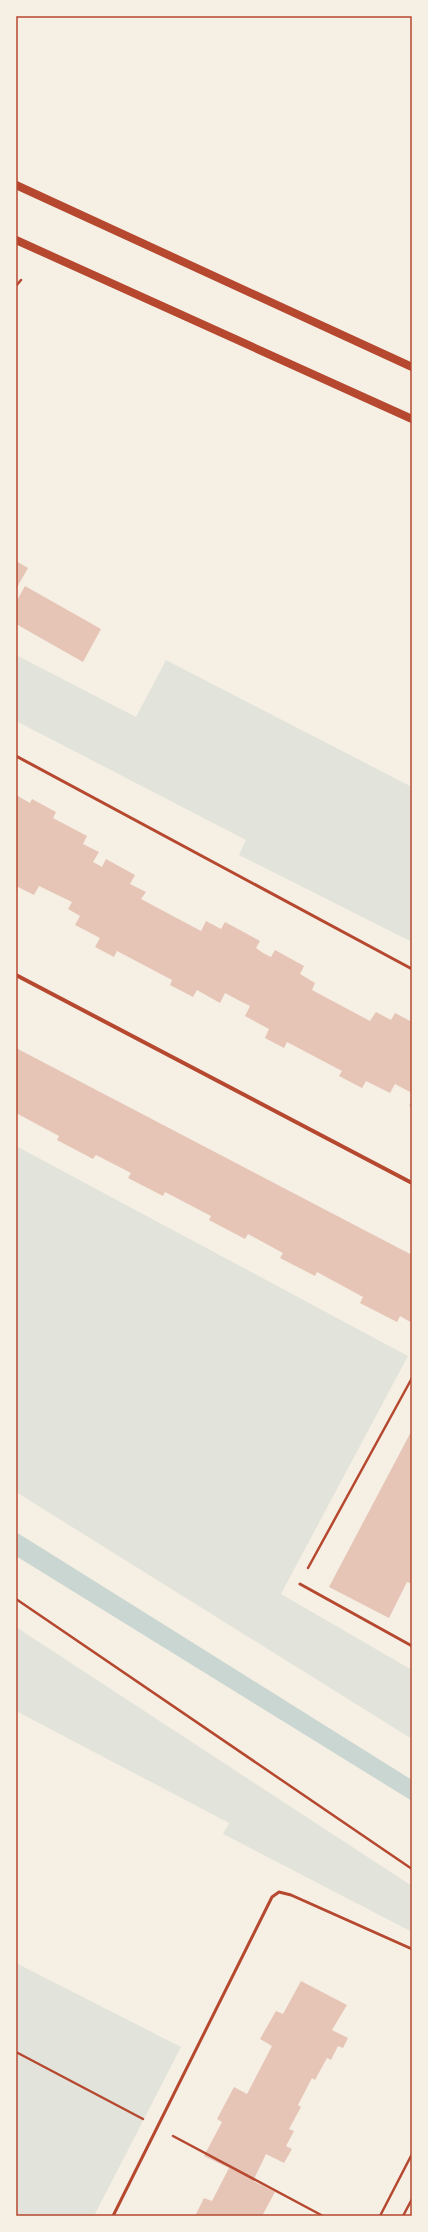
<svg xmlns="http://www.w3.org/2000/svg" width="428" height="2232" font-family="'PT Sans',sans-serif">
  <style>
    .green { fill: #e2e4dc }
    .water { fill: #c9d6d2 }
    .building { fill: #e6c5b7 }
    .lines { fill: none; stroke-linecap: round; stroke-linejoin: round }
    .path { stroke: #b5482f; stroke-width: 2.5 }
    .service { stroke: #b5482f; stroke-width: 3 }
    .minor { stroke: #b5482f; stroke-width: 4 }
    .secondary { stroke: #b5482f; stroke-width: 8 }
    .neatline { fill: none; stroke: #b5482f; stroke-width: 1.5 }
  </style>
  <rect width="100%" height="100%" fill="#f6efe4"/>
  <!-- green -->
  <path class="green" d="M16,655L136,717L166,660L412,787V942L239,855L246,840L16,721Z
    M16,1146L408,1356L281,1594L412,1670V1739L16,1492Z
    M16,1627L412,1886V1932L223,1834L229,1823L16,1711Z
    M16,1963L181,2047L94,2216H16Z"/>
  <!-- water -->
  <path class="water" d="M16,1532L412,1780V1801L16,1556Z"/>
  <!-- building -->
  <path class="building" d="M16,561L28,568L16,589Z
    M25,586L101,629L83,662L16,624V602Z
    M16,795L30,803L32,799L56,812L53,818L87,836L83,844L99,852L93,862L102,867L106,859L135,875L130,884L146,892L141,899L201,931L206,921L221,929L225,922L260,941L256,948L263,953L271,957L275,950L304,966L300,974L315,983L312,990L370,1021L376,1012L391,1020L395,1013L412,1022V1093L395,1084L390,1093L366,1081L362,1088L339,1076L342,1071L287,1042L284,1048L265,1038L269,1029L245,1016L250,1006L238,1000L225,993L220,1003L197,990L193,997L170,985L172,980L117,951L114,957L95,947L100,938L75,925L80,916L68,909L72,902L39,886L34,895L16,886Z
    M16,1048L412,1255V1323L400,1316L397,1322L360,1303L363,1297L317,1272L315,1276L280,1258L283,1253L248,1234L245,1239L209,1220L211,1216L165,1192L163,1196L128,1178L131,1173L96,1155L93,1159L57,1140L59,1136L16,1113Z
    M412,1099V1107L409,1106Z
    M412,1430V1584L407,1582L389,1618L329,1587Z
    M301,1981L347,2005L332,2030L348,2038L343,2048L338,2046L331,2060L327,2058L315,2080L312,2078L298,2105L301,2107L289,2129L294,2131L286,2146L292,2149L284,2163L266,2154L253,2181L275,2192L262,2216H195L204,2198L212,2201L229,2168L204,2156L222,2122L217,2119L234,2087L247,2094L272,2046L260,2039L276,2011L283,2014Z"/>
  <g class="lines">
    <!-- path -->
    <path class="path" d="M16,286L21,280
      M308,1568L412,1378
      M16,1599L412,1869
      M16,2052L143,2119
      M173,2136L323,2216
      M380,2216L412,2154
      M403,2216L412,2199"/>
    <!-- service -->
    <path class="service" d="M16,756L412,969
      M300,1584L412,1646
      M113,2216L272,1897L279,1892L291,1895L412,1949"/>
    <!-- minor -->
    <path class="minor" d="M16,975L412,1183"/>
    <!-- secondary -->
    <path class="secondary" d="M16,185L412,367
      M16,240L412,419"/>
  </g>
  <!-- border -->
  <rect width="428" height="2232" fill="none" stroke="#f6efe4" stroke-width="34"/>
  <rect x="17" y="17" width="394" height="2198" class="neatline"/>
</svg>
